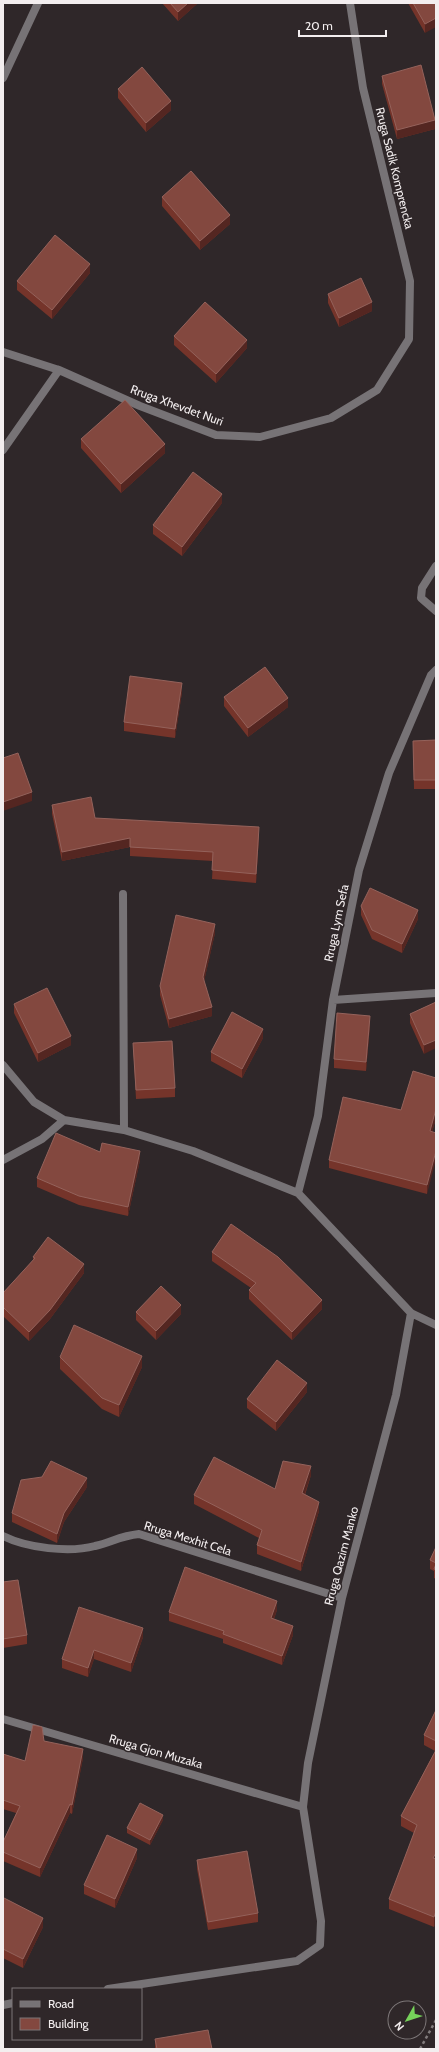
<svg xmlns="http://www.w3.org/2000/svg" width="439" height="2052" font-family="Cabin,sans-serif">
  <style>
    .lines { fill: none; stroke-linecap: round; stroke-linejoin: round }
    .path { stroke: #827c7d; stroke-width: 2.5; stroke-dasharray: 3 3; stroke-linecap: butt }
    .minor { stroke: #777376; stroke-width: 8 }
    .wall { fill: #75342a }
    .shaded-wall { fill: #542621 }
    .building { fill: #83483f; stroke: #94625b }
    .labels { text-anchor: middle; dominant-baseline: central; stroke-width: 3; stroke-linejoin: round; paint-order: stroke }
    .street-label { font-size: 12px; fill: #f3eeef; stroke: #2f2729 }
  </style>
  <rect width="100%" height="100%" fill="#2f2729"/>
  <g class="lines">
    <!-- path -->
    <path class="path" d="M420,2049L436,2020"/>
    <!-- minor -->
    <path class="minor" d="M3,78L38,3
      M3,352L59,370L140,406L216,435L260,437L331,418L377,390L409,339L410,281L363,88L350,3
      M3,450L59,370
      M436,566L422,588L421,598L436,611
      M123,894L124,1130
      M333,1000L436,993
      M3,1065L34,1102L64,1120L124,1130L193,1151L298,1193L411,1313L436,1325
      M3,1160L42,1139L64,1120
      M298,1193L318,1116L333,1000L359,870L389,773L431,675L436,670
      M3,1536C27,1548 69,1553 95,1546C112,1542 120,1536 139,1534L342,1598
      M3,1719L303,1807
      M108,1989L297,1961L320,1945L321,1921L303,1807L308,1763L342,1598L396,1395L411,1313
      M3,2005L13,2003"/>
  </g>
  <!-- wall -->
  <path class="wall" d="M162,3H198L178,21Z
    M408,3H436L425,33Z
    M382,76L435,129L397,139L382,84Z
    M118,89L171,110L146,132L118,98Z
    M162,197L230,224L200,250L162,206Z
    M90,273L52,319L17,290V281Z
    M328,294L372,311L339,327L328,303Z
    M174,336L247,348L216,383L174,345Z
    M81,439L165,453L121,493L81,448Z
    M222,503L182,556L153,534V525Z
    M182,692L175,738L124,731V722Z
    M224,697L288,707L248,737L224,706Z
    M436,697V710H435V701Z
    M436,740V789H414L413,741Z
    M52,805L95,818L259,836L256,883L212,879L213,861L130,856V847L62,861L52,814Z
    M361,906L418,919L402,953L372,939L361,915Z
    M215,933L204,981L212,1016L169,1028L160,995V986Z
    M436,1002L424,1054L410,1023V1014Z
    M14,1004L71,1045L38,1062L14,1013Z
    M370,1025L366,1071L334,1068V1059Z
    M263,1038L242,1078L211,1061V1052Z
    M133,1043L175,1088V1097L136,1099Z
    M436,1078V1118L432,1132L427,1194L329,1168V1160L401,1110Z
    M100,1152L140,1160L128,1216L79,1205L37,1187V1178Z
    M212,1252L322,1309L292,1340L249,1299V1290L251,1288L212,1261Z
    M33,1257L84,1273L50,1319L29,1341L3,1316V1293L33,1261Z
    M136,1312L181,1314L156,1340L136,1320Z
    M60,1357L142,1367L119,1417L102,1409L60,1369Z
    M307,1392L276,1431L247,1408V1399Z
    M311,1475L305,1495L319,1511L301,1571L257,1554V1545L259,1538L194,1504V1495L275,1489Z
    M87,1487L64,1522L57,1543L12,1522V1513Z
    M436,1547V1579L434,1578V1571L430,1569V1560Z
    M3,1582L27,1635V1644L3,1648Z
    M277,1610L274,1619L293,1635L282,1665L223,1643V1639L169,1621V1612Z
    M143,1637L131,1672L94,1659L88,1677L62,1668V1659Z
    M436,1710V1921L434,1927L389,1909V1899L414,1833L401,1826V1816L435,1751L424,1745V1735Z
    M44,1741L83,1758L72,1814L70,1813L40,1877L3,1861V1842L16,1813L3,1809V1754L25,1761Z
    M163,1820L150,1845L127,1833V1828Z
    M137,1858L115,1908L84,1894V1885Z
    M197,1860L258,1913V1922L208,1930L197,1869Z
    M3,1900L43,1927L23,1968L3,1958Z
    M155,2039L212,2049H155Z"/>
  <!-- shaded-wall -->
  <path class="shaded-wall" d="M188,3H198L178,21V12Z
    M436,18V27L425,33V24Z
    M171,101V110L146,132V123Z
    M435,120V129L397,139V130Z
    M230,215V224L200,250V241Z
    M90,264V273L52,319V310Z
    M372,302V311L339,327V318Z
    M247,340V348L216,383V374Z
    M165,444V453L121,493V484Z
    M222,494V503L182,556V547Z
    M182,683V692L175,738V729Z
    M288,698V707L248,737V728Z
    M32,792V801L3,811V802Z
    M259,827V836L256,883V874Z
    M130,838V847L62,861V852Z
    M418,910V919L402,953V944Z
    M215,924V933L203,986V977Z
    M212,1007V1016L169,1028V1019Z
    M370,1016V1025L366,1071V1062Z
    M263,1029V1038L242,1078V1069Z
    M71,1036V1045L38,1062V1053Z
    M436,1040V1048L424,1054V1045Z
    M436,1109V1118L430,1140V1131Z
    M140,1151V1160L128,1216V1207Z
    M436,1151V1159L427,1194V1185Z
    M84,1264V1273L50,1319L29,1341V1332Z
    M322,1300V1309L292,1340V1332Z
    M181,1305V1314L156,1340V1331Z
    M142,1356V1367L119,1417V1405Z
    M307,1383V1392L276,1431V1422Z
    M311,1466V1475L302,1502V1493Z
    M87,1478V1487L64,1522L57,1543V1534L64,1513Z
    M319,1502V1511L301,1571V1562Z
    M277,1601V1610L271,1627V1618Z
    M293,1626V1635L282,1665V1656Z
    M143,1628V1637L131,1672V1663Z
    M94,1650V1659L88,1677V1668Z
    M83,1749V1758L72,1814V1805Z
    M70,1804V1813L40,1877V1868Z
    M163,1815V1820L150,1845V1840Z
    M137,1849V1858L115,1908V1899Z
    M436,1853V1863L433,1858Z
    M436,1911V1921L434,1927V1917Z
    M43,1918V1927L23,1968V1959Z"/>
  <!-- building -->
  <path class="building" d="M170,3H188L178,12Z
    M413,3H436V18L425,24Z
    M421,65L435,120L397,130L382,76Z
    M142,67L171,101L146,123L118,89Z
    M191,171L230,215L200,241L162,197Z
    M55,235L90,264L52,310L17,281Z
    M361,278L372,302L339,318L328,294Z
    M205,302L247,340L216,374L174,336Z
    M125,400L165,444L121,484L81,439Z
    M193,472L222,494L182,547L153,525Z
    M265,667L288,698L248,728L224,697Z
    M130,676L182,683L175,729L124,722Z
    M436,740V780H414L413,741Z
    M18,753L32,792L3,802V758Z
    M91,797L95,818L259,827L256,874L212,870L213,852L130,847V838L62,852L52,805Z
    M370,888L418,910L402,944L372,930L361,906Z
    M176,915L215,924L203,977L212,1007L169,1019L160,986Z
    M47,988L71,1036L38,1053L14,1004Z
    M436,1002V1040L424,1045L410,1014Z
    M232,1012L263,1029L242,1069L211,1052Z
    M337,1013L370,1016L366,1062L334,1059Z
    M172,1041L175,1088L136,1090L133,1043Z
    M413,1071L436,1078V1109L430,1131L436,1133V1151L427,1185L329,1160L343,1097L401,1110Z
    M56,1133L100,1152L102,1143L140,1151L128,1207L79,1196L37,1178Z
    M231,1224L278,1257L322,1300L292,1332L249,1290L256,1283L212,1252Z
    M48,1237L84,1264L50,1310L29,1332L3,1307V1293L35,1258L33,1257Z
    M161,1286L181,1305L156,1331L136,1312Z
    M74,1325L142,1356L119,1405L102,1398L60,1357Z
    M277,1360L307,1383L276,1422L247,1399Z
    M214,1457L275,1489L283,1461L311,1466L302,1493L319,1502L301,1562L257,1545L262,1530L194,1495Z
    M51,1461L87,1478L64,1513L57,1534L12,1513L21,1480L42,1477Z
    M436,1547V1563L430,1560Z
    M436,1564V1570L434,1569Z
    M185,1567L277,1601L271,1618L293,1626L282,1656L223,1634L224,1631L169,1612Z
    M18,1580L27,1635L3,1639V1582Z
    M79,1607L143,1628L131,1663L94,1650L88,1668L62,1659Z
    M436,1710V1741L424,1735Z
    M33,1725L42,1727L44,1741L83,1749L72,1805L70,1804L40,1868L3,1852V1842L20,1806L3,1800V1754L25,1761Z
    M436,1750V1853L433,1858L436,1859V1911L434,1917L389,1899L417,1825L401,1816Z
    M140,1803L163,1815L150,1840L127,1828Z
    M107,1835L137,1849L115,1899L84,1885Z
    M247,1851L258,1913L208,1922L197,1860Z
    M4,1898L43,1918L23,1959L3,1949V1900Z
    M208,2030L212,2049H157L155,2039Z"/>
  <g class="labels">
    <!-- street labels -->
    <g class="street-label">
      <text transform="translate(395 168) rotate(76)">Rruga Sadik Komprencka</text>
      <text transform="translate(177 405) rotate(20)">Rruga Xhevdet Nuri</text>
      <text transform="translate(336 923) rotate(-78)">Rruga Lym Sefa</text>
      <text transform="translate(188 1538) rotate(17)">Rruga Mexhit Cela</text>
      <text transform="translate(341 1556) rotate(-75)">Rruga Qazim Manko</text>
      <text transform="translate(156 1751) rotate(16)">Rruga Gjon Muzaka</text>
    </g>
  </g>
  <!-- border -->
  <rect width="439" height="2052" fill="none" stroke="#f3eeef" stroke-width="8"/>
  <!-- legend -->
  <rect x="12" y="1988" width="130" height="52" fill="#2f2729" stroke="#7d7778"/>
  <rect x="20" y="2001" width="20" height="6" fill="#777376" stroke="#7d7778"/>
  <text x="48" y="2008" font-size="12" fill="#f3eeef">Road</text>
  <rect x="20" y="2018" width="20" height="12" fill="#83483f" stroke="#7d7778"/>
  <text x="48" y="2028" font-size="12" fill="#f3eeef">Building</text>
  <!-- north arrow -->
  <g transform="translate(407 2020) rotate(231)"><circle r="19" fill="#2f2729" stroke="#7d7778"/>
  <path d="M0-3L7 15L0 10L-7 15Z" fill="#76d25a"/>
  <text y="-6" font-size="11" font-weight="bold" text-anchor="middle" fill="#f3eeef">N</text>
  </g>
  <!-- scale -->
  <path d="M299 30v6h87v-6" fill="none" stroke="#f3eeef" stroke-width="2"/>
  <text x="305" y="30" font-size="12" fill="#f3eeef" stroke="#2f2729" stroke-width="3" paint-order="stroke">20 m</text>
</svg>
